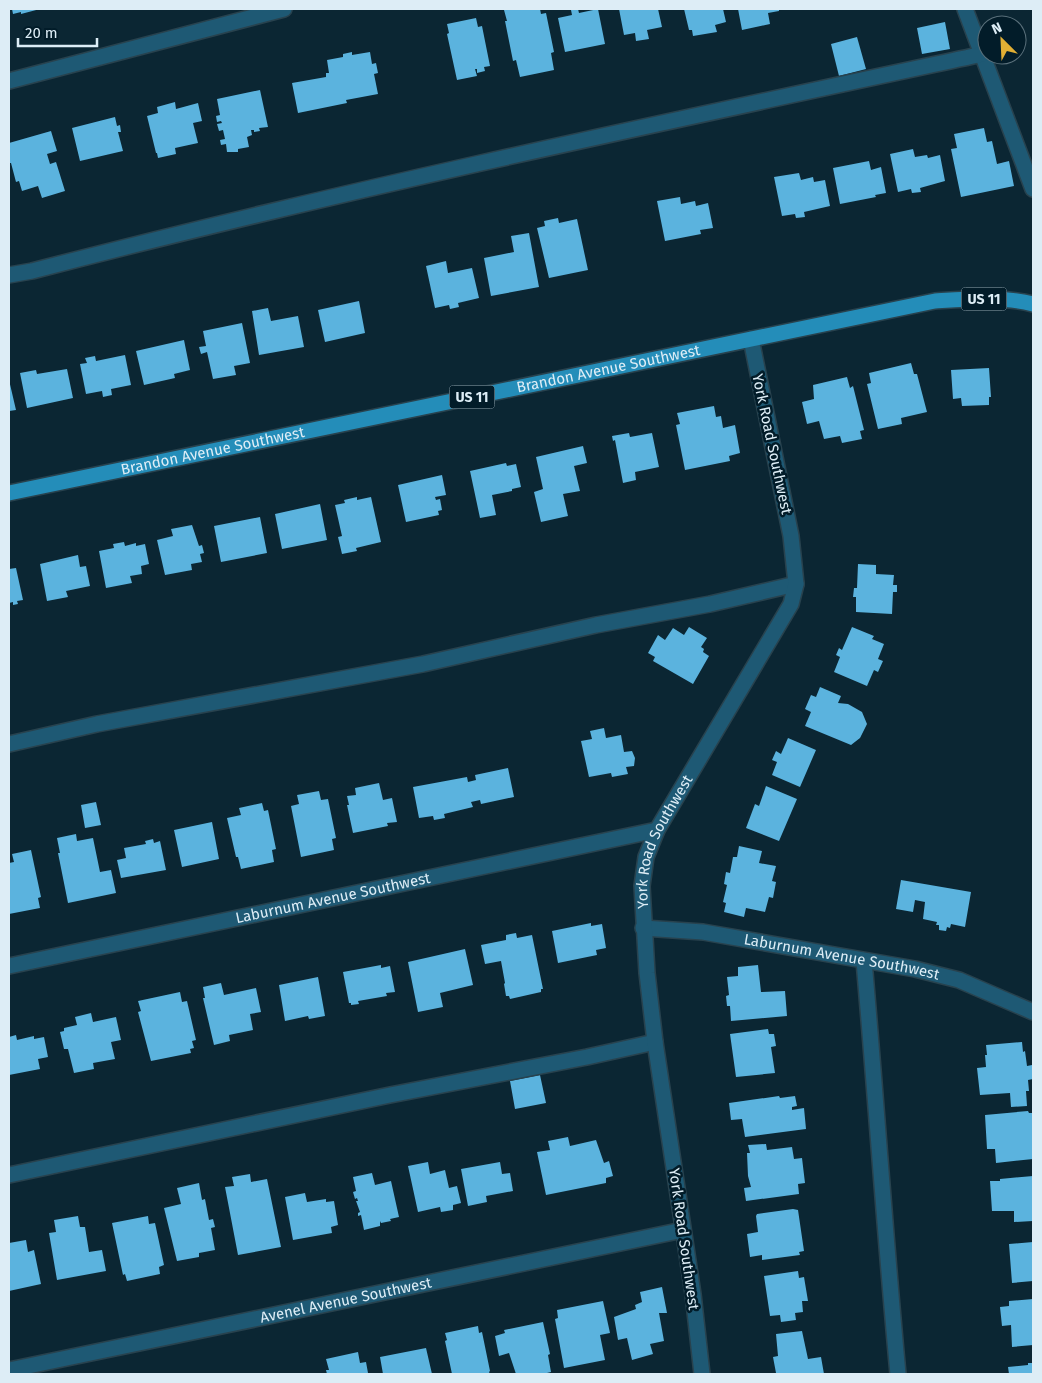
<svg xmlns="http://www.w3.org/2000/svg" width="1042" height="1383" font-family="'Fira Sans',sans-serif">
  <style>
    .building { fill: #5bb3de }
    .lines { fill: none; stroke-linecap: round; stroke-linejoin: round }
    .minor-casing { stroke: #28424e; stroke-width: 18 }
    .major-casing { stroke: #28424e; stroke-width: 18 }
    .minor { stroke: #1e5974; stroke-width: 15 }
    .major { stroke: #248db9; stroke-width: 15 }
    .labels { text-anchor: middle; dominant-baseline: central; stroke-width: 5; stroke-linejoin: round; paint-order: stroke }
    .shield { fill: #021c29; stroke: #9baeb8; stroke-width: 1 }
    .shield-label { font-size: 14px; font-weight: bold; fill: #ddedf6 }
    .street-label { font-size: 15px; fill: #ddedf6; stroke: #021c29 }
  </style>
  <rect width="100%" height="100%" fill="#0b2633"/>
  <!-- building -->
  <path class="building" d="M12,9H40L21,14V12L13,14Z
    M511,9H540L541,14L546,13L554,52L551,53L554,70L520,77L516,60L513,61L505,21H507L504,10Z
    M574,9H578L579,13L598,9L605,44L565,52L558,18L572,15L571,10Z
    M619,9H658L662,27L647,30L649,39L636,41L635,33L624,35Z
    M684,9H723L726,22L715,25L717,32L693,36L692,30H689Z
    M738,9H779V11L768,13L770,24L742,30Z
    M476,18L478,27L482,26L490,66L484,67L485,71L477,73V69H475L477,76L457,80L447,34L449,33L447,24Z
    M945,22L950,49L922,54L917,28Z
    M857,37L866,69L839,76L831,44Z
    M352,52V55L370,52L372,64L376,63L378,73L374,74L378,94L346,100L347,103L298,113L292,83L326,77V73H329L327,60L343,57V54Z
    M260,90L268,127L259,128L260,131L254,132V130H251L252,135L247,137L249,147L238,149V152H227L226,144L221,145L220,140L225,139L223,130L219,131L217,124L222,123L221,121L217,122L216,116L220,115L217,99Z
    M175,102L176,109L198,103L202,121L193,123L198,143L175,148L176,154L158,158L157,153H156L147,116L158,113L157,107Z
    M115,117L117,126L120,125L121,132H118L123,151L80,161L72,128Z
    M984,128L987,142L992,141L997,164L1009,161L1014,186L961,197L951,149L957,148L954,134Z
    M51,131L57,151L47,154L50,164L56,162L65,191L42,198L38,186L22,191L19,181L16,182L11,163H9V143Z
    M913,149L915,157L927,155L928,158L940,155L945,181L920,188L921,192L912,193L911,189L898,192L890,154Z
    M869,161L871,170L881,167L886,193L875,195L876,197L840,204L833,168Z
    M799,173L801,180L813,177L814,182L825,180L830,206L804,212L805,217L796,218L795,214L782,216L774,177Z
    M680,197L681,204L695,201L696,206L708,203L713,228L700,230L701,234L665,241L657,201Z
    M558,218L559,223L577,219L588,270L549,278L537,228L545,226L544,221Z
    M529,233L539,287L491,296L484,258L514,252L511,236Z
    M446,261L448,273L472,268L479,298L458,303L459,307L450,309L449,305L435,308L426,266Z
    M359,301L365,333L325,342L318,310Z
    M268,308L271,321L298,316L304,347L259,355L252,311Z
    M242,323L250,363L234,366L236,375L213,379L207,352L201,354L199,347L206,346L203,331Z
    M184,340L190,370L174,374L175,378L144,385L136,351Z
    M125,355L131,385L111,389L112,395L103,397L102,391L86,394L80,364L87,363L85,358L95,356L96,361Z
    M911,363L914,374H917L927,412L901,418L902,424L878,429L867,384L871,383L869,373Z
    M989,368L991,397H989V405L962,406L961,398L953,399L951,370Z
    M67,369L73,398L27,408L20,373L36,370L37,374Z
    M847,377L850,388L853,386L864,430L860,431L862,439L842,443L840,436L824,439L819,421L807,424L802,402L814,399L813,385Z
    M9,380L16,410L9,411Z
    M714,406L716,417L721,416L723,428L735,425L740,453L729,456L730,461L685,470L676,425L680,424L677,413Z
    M629,433L630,437L652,433L659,467L635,472L636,480L623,483L615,440L613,441L612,436Z
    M583,446L587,463L574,466L580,491L563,494L568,516L541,522L534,492L543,489L536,457Z
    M506,463L507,466L516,464L521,487L512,489V491L492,495L496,515L480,518L470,471Z
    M442,475L446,495L435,497L436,500L440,499L442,510L438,511L439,515L406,522L398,485Z
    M357,497V500L371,497L381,542L356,548L357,551L342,554L338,537L342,536L335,505L345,503L344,500Z
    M320,504L327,540L282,549L275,514Z
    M260,517L267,553L221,562L214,526Z
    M192,525L199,546L202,545L204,553L200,554L202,562L191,564L192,570L165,575L157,540L173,536L171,529Z
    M124,542L125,546L136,543V546L145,544L149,564L141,566L142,574L130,576L132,583L106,588L99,551L114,548L113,544Z
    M78,555L80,567L86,566L90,586L66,591L68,597L47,601L40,564Z
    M858,564L876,565V574L894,575L893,585H897V592H893L892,614L856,612V597H853L854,588H857Z
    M16,568L23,600L17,601L18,604L13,605V602L9,603V569Z
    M689,627L707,638L701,647L704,649L703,652L709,656L693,684L653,661L655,657L648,653L658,635L665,640L673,628L684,635Z
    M852,627L874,636L872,639L884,644L878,659L883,661L878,672L874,670L867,686L834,672L840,657L836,655L839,648L842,650Z
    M820,687L841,696L838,703L848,704L862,712L867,724L860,738L851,745L805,726L811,712L805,709L811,695L816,697Z
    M604,728L606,738L621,735L624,752L632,751L635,758L634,766L626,767L628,774L612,777L611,773L589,777L581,741L592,739L590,731Z
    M788,738L816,750L800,787L772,775L777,762L772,760L776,751L781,754Z
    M508,768L514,797L481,804L480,800L471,802L473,807L444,814L445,818L434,820L433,816L419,818L413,787L467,777L468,782L476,780L475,775Z
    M379,783L383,800L392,798L397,822L387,823L388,826L353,833L347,805H349L347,796L356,795L355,788Z
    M766,786L797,799L779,841L746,828L755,804L759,806Z
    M319,791L321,800L328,799L336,838L332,839L334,850L301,857L291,806L299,804L297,795Z
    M96,802L101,825L85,828L81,805Z
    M262,803L264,811L268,810L276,849L272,850L274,862L241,869L238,857H236L227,818L241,815L239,808Z
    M212,822L219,859L182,867L174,830Z
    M76,834L77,841L93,838L100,872L111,870L116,893L68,903L58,853H60L57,838Z
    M153,839L154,843L160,841L166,870L121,878L117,860L126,858L124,848L146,844L145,841Z
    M739,846L762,851L759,863L776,866L772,881L776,882L773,898L769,897L765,912L746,908L744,917L724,912L726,903L723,902L727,885L724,884L726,872L730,873L733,857H737Z
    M31,850L41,897L38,898L40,908L9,914V863L14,862L12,854Z
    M901,880L971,892L965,927L951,924L950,928L947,927L946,931L939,930V925H936L937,922L923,919L925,902L915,900L913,912L896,909Z
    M591,923V926L602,924L606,948L596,950L597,955L558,963L552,931Z
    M516,933L517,938L532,935L543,989H541V992L510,999L509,996H506L504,984L505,983L501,961L485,964L481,945L506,940V935Z
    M465,949L473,985L440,993L443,1007L418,1012L408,962Z
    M381,965V968L390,966L395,992L386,993L387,996L358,1001L359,1004L351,1005V1003H349L343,972Z
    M758,965L761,992L785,991L787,1016L731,1021L730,1006H727L726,996L729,995L727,977L738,976V967Z
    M318,977L325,1016L309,1019L308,1016L285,1021L279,985Z
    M221,983L224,995L256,988L261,1012L250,1014L253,1030L229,1035L230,1041L214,1045L203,998H205L203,987Z
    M180,992L182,1002L187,1001L196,1040L192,1041L194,1048L190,1049L191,1053L151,1061L138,1012L141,1011L138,1001Z
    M91,1013L93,1022L116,1017L121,1040L111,1042L115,1059L93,1063L94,1069L74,1073L68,1049H64L60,1032L64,1031V1028L77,1025L75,1017Z
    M768,1029L769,1034H774L776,1046L771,1047L775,1073L736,1077L730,1034Z
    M16,1035L17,1040L34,1036V1039L44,1037L48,1057L38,1059L40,1069L9,1075V1037Z
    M1022,1042L1023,1052L1025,1051L1027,1066L1032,1065L1033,1079L1028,1080L1029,1091H1026L1027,1106L1011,1107L1010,1093L980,1095L977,1068L986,1067L985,1055H987L986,1045Z
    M540,1075L546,1103L515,1109L510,1081Z
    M779,1096L780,1098L795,1096L797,1106L792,1107V1110L804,1108L806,1129L745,1137L742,1119L731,1120L729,1103Z
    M1028,1111L1029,1113H1033V1159L996,1163L995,1149H987L985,1115Z
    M568,1137L570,1146L596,1140L604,1163L609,1161L613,1176L606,1178V1183L546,1195L537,1152L550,1150L548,1141Z
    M766,1144L767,1150L792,1147L794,1159L802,1158L805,1183L798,1184L799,1194L746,1201L744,1188L751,1187L748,1176L747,1153H750L748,1145Z
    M428,1162L430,1174L445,1170L449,1188L457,1186L461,1203L453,1205V1210L441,1212L440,1207L418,1212L408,1166Z
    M500,1162L502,1174L510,1173L513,1191L486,1196L487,1202L468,1206L461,1169Z
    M372,1173L375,1185L391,1181L399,1217L390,1219L391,1221L381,1223L380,1221V1226L364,1230L361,1215L358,1216V1213L360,1212L356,1201H358L357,1198L355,1199L353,1192L356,1191L353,1177Z
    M250,1174L251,1182L267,1179L281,1247L238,1255L225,1187L234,1186L232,1177Z
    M1033,1176V1221L1014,1222V1211H992L990,1181H1000V1179Z
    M199,1183L202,1200L205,1199L209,1220L213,1219L215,1227L211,1228L215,1250L199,1253V1257L177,1261L164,1208L181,1204L177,1188Z
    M305,1193L307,1202L326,1199V1202L334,1201L338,1225L331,1227L332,1233L293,1240L285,1197Z
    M793,1209L798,1210L804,1251L799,1252L800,1255L762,1260V1255L750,1257L747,1234L758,1232L756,1216L757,1214Z
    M78,1216L80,1227H85L89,1252L102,1250L106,1271L57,1280L49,1233L56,1232L54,1220Z
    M148,1216L149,1224L155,1223L164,1265L159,1267L160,1274L127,1281L125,1274L123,1275L112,1223Z
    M26,1240L28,1252L34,1250L41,1284L9,1291V1243Z
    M1033,1242V1281L1012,1283L1009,1244Z
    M798,1271L799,1278L804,1277L808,1301H802L803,1312L795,1313L796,1320L781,1322L780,1315L770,1316L764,1276Z
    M662,1287L667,1313H659L664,1341L650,1344L653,1354L632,1360L627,1338L618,1340L614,1317L636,1309L635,1305L642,1302L640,1292Z
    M1033,1299V1345L1012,1347L1011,1325L1002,1326L1000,1307L1009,1306V1301Z
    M603,1301L610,1333L600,1335L605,1360L564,1368L555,1319L558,1318L557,1310Z
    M543,1322L550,1354L548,1355L551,1372L543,1374H516L509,1353L499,1356L495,1336L505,1333L504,1330Z
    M478,1326L479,1333L482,1332L490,1371L489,1372L490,1374H452L445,1341L447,1340L445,1333Z
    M802,1331L808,1359L821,1357L824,1374L776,1373L773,1357L778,1356L776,1334Z
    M426,1348L432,1374H383L380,1357Z
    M358,1352L360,1363L366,1362L368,1373L327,1374L326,1370H329L326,1359Z
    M1028,1363H1033V1374H1009L1008,1367L1028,1365Z"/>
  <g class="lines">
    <defs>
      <g id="minor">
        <path d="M965,9L1033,189"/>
        <path d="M9,81L284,9"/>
        <path d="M9,275L32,271C347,189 665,122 983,54"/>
        <path d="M9,744L97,724L423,664L596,625L710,604L796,584"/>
        <path id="s1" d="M643,928L703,932L915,969L959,980L1033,1012"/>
        <path d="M864,961C876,1098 885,1236 898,1374"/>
        <path id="s2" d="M9,966L657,830"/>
        <path d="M9,1175L390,1095L587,1057L655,1042"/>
        <path id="s3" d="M9,1370L683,1230"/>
        <path id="s4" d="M702,1374L693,1294L655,1042L647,973L642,886L646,857L657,830L791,604L796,584L791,536L751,339"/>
      </g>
      <g id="major">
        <path id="s5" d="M9,493L935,301C967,299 1002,296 1033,304"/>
      </g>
    </defs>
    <!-- minor casing -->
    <use href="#minor" class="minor-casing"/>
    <!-- major casing -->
    <use href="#major" class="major-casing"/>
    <!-- minor -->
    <use href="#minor" class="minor"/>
    <!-- major -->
    <use href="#major" class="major"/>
  </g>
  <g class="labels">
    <!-- shield labels -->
    <g class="shield">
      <rect x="961.5" y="287.5" width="45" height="23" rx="4"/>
      <rect x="449.5" y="385.5" width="45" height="23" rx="4"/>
    </g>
    <g class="shield-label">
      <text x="984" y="299">US 11</text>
      <text x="472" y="397">US 11</text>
    </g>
    <!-- street labels -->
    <g class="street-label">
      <text stroke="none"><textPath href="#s5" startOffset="612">Brandon Avenue Southwest</textPath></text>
      <text transform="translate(772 444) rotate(78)">York Road Southwest</text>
      <text stroke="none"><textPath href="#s5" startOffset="208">Brandon Avenue Southwest</textPath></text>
      <text stroke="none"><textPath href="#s4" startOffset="541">York Road Southwest</textPath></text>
      <text stroke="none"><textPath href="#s2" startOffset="331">Laburnum Avenue Southwest</textPath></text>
      <text stroke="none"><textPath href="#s1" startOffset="201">Laburnum Avenue Southwest</textPath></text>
      <text transform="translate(684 1239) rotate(82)">York Road Southwest</text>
      <text stroke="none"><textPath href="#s3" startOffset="344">Avenel Avenue Southwest</textPath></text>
    </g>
  </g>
  <!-- border -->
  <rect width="1042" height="1383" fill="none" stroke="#ddedf6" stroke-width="20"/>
  <!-- north arrow -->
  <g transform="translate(1002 40) rotate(336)"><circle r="24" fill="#021c29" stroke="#5a707b"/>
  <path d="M0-4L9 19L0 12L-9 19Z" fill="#e1af34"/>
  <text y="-8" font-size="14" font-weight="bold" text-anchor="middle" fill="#ddedf6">N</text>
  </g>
  <!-- scale -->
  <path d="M18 38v8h79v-8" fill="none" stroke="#ddedf6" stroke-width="2.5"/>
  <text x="25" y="38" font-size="15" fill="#ddedf6" stroke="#021c29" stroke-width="4" paint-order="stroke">20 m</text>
</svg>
